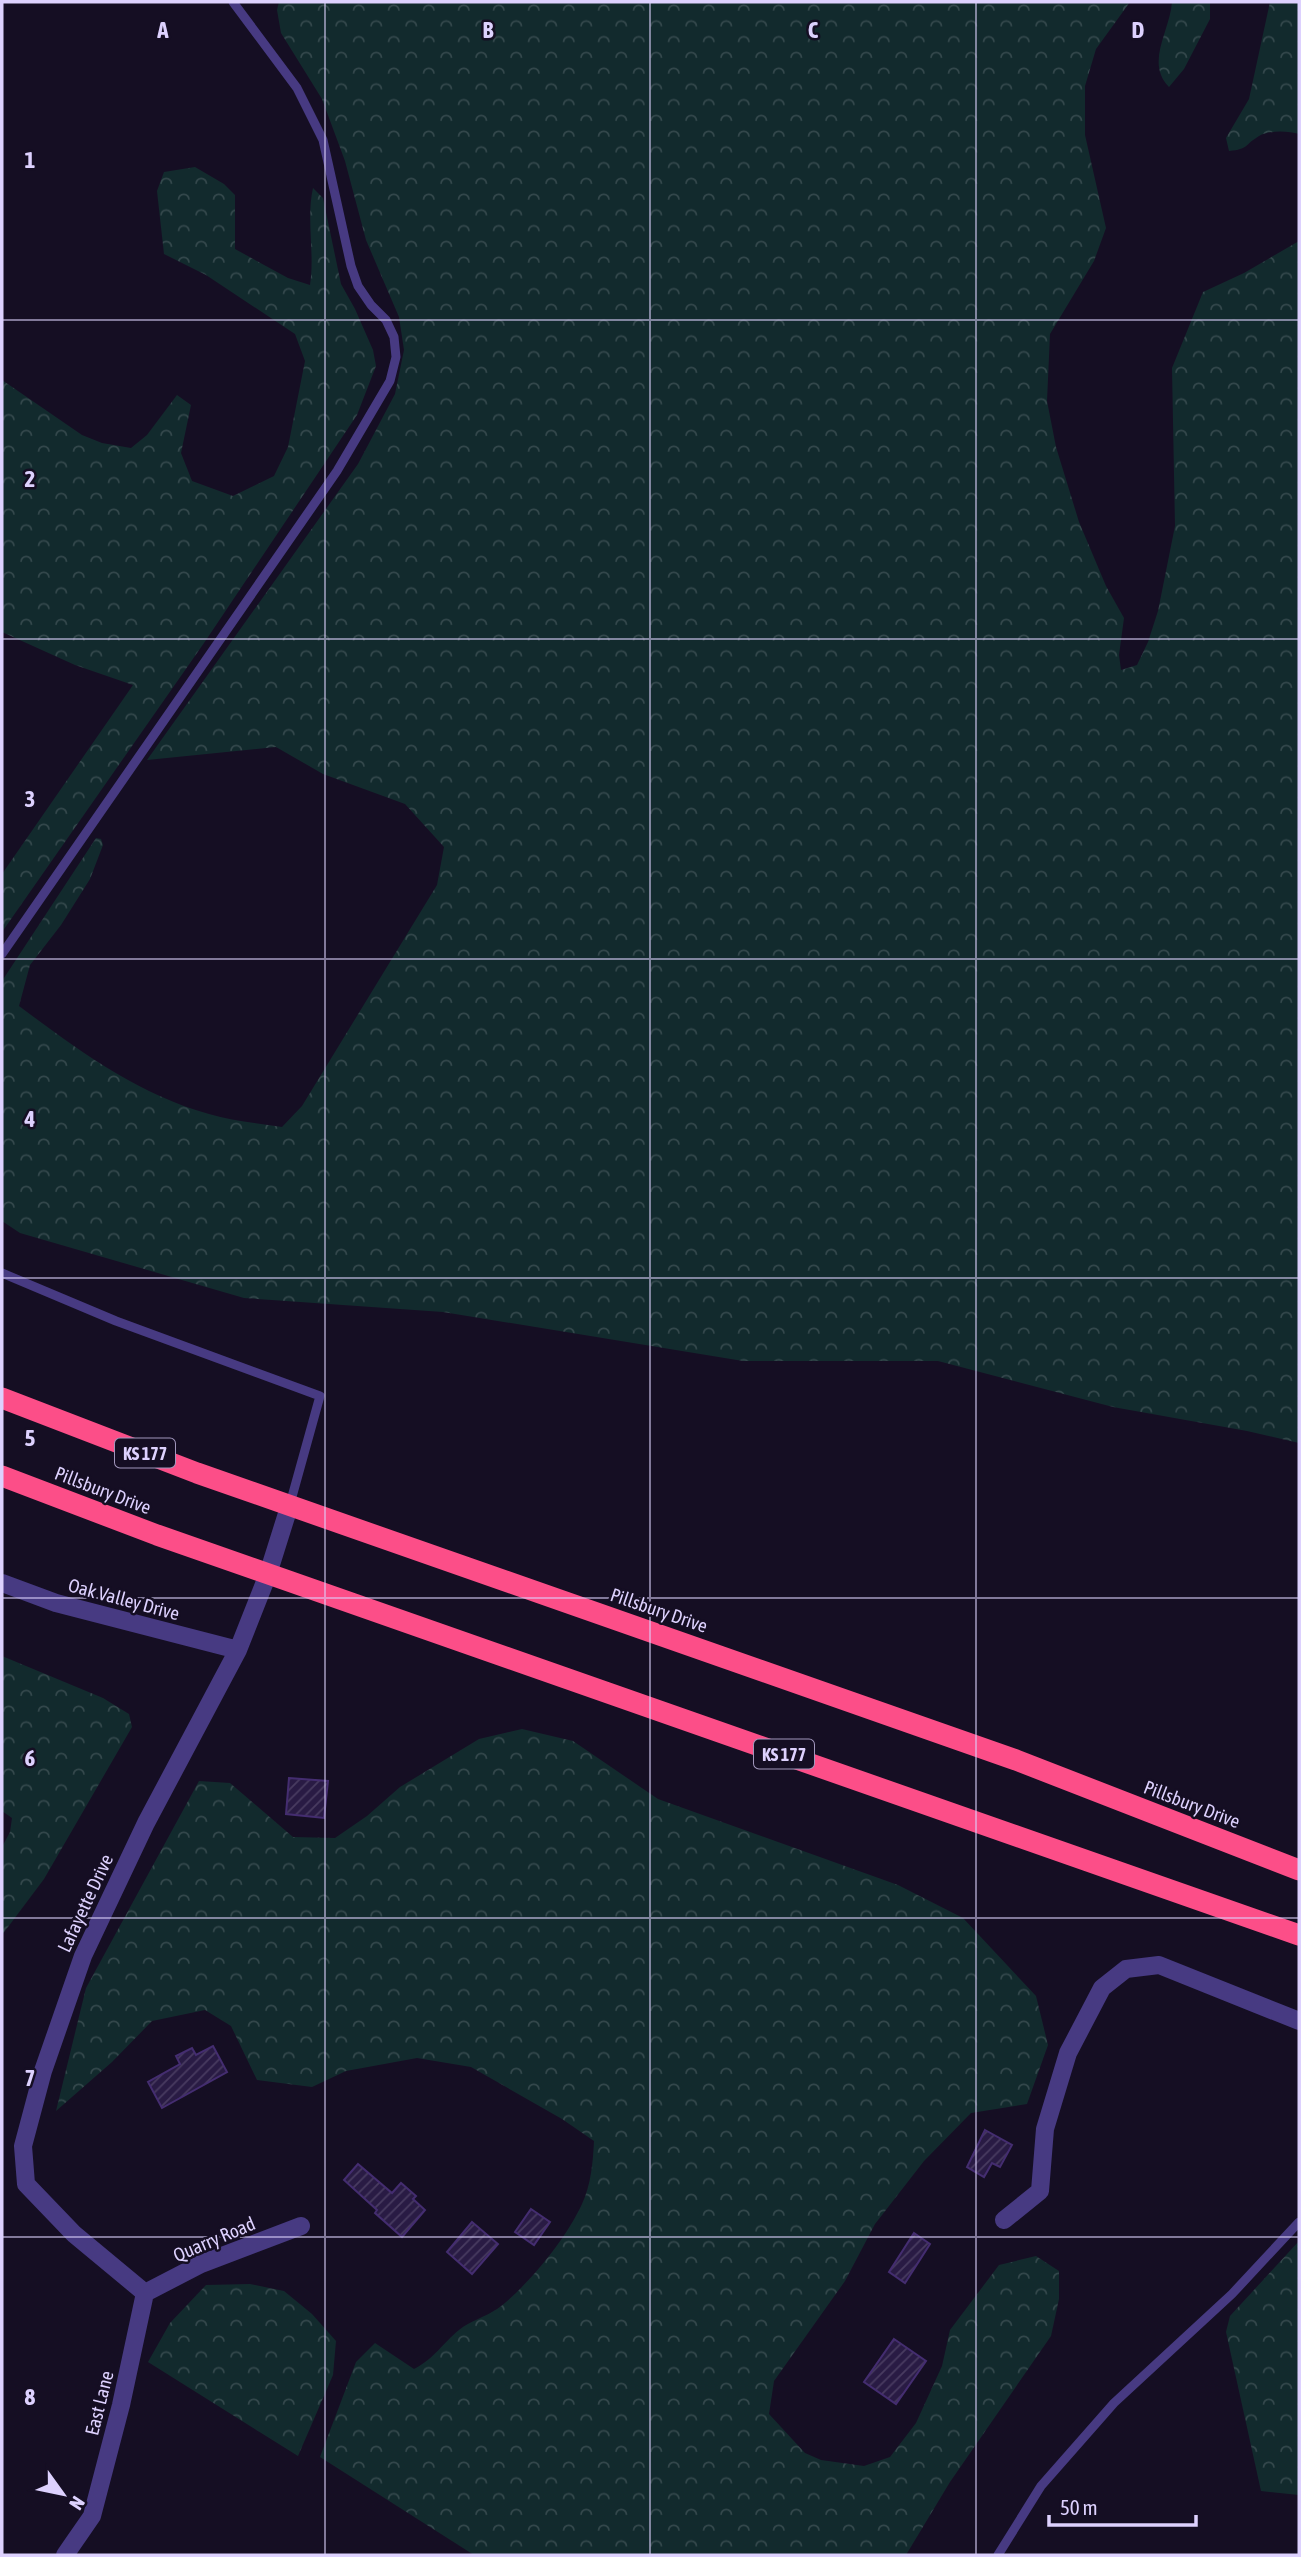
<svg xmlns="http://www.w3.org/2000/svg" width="1301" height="2557" font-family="'Asap Condensed',sans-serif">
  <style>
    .forest { fill: url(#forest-crowns) }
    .building { fill: url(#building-hatch); stroke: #442d70; stroke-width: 2 }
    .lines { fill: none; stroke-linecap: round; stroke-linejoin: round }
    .lane { stroke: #473a82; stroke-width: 9 }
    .street { stroke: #473a82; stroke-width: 18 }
    .highway { stroke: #fc4e88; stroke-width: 21 }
    .grid { fill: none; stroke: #ddd1fe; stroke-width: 2; stroke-opacity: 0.55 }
    .labels { text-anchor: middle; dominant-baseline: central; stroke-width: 5; stroke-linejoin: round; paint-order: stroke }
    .shield { fill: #150e23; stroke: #a196bc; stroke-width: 2 }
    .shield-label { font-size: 18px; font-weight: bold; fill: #ddd1fe }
    .street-label { font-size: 19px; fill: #ddd1fe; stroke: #150e23 }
    .grid-label { font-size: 23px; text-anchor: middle; font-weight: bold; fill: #ddd1fe; stroke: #150e23; stroke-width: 5; stroke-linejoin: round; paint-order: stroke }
  </style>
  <defs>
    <pattern id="forest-crowns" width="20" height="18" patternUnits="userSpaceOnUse" patternTransform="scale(1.75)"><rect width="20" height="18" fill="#122a2d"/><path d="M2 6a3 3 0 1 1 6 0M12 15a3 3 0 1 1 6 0" fill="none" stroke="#34484c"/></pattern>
    <pattern id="building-hatch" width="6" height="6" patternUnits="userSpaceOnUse" patternTransform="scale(1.75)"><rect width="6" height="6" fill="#291b44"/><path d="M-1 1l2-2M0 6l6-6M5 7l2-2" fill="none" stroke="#483b60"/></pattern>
  </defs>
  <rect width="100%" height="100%" fill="#150e23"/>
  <!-- forest -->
  <path class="forest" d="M279,2H1130L1096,49L1085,86V135L1106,228L1094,261L1050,334L1047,401L1056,447L1079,522L1106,586L1124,618L1119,655L1121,670L1137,665L1148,642L1158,611L1175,526L1172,368L1203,292L1244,273L1299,241V1443L1247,1431L1113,1407L938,1361H743L443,1312L244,1298L20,1233L2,1221V981L96,838L101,839L103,845L90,879L61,925L30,965L19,1006C78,1050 137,1094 209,1114C232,1121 258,1123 282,1127L302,1106L437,885L444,847L405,804L323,774L276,747L147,760L358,464L395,394L404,350L399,317L366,240L345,161L322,99L281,33L277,10Z
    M1172,2H1210V19L1184,69L1169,87C1145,63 1170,31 1172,2Z
    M1270,2H1299V134C1289,131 1269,130 1259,136C1244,145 1249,149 1229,151L1226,138L1249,99Z
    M195,167L224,184L235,195V249L288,278L310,285C315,253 306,219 313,188L323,198L341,284L355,309L373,350L376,366L357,415L204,643L2,932V874L133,685L75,665L2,632V380L82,435L102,443L131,448L147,435L177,395L191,405L181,453L192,481L233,496L274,476L288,447L305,361L295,334L206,275L164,254L157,191L164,172Z
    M2,1656L103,1698L129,1714L132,1727L44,1879L2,1935V1847L10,1832L12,1818L2,1811Z
    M522,1729L573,1741L658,1799L898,1885L963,1918L1036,1996L1048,2045L1027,2104L971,2113L924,2161L875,2224L845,2281L774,2381L769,2414L805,2453L821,2460L864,2466L890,2457L916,2423L942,2366L950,2330L999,2265L1036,2256L1059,2271V2299L1051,2336L950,2482L906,2555H474L320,2457L356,2362L375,2343L414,2369C435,2358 442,2344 459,2330C470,2321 485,2317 497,2309C527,2287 566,2239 582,2204C591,2185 593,2162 594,2141L562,2119L471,2067L417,2058L346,2071L312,2087L257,2080L231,2026L205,2010L152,2021L112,2062L56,2111L86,1988L199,1781L230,1783L293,1837L335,1838L367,1816L400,1787L479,1739Z
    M1299,2241V2495L1261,2491L1226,2332L1230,2316Z
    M250,2284L284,2291L312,2314L336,2341L333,2375L298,2456L148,2362L170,2323L206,2285Z"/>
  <!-- building -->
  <path class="building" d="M289,1778L328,1781L324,1818L286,1814Z
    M213,2046L227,2072L162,2108L148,2082L180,2064L176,2056L192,2048L196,2055Z
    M985,2130L1012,2145L1000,2167L992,2163L984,2177L967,2167Z
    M358,2164L392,2193L401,2183L416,2196L413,2199L425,2210L402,2237L375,2213L377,2210L344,2180Z
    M531,2209L550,2222L534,2245L515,2232Z
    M472,2222L498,2244L472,2274L447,2252Z
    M914,2233L930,2244L905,2283L889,2272Z
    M894,2339L926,2361L896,2404L864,2382Z"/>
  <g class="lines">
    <!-- lane -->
    <path class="lane" d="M2,954L337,471L390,381L396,357L394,337L386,320L371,305L358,286L351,266L323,140L297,88L233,2
      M2,1273L116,1321L320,1396L290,1504
      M998,2555L1041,2486L1114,2403L1232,2294L1299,2222"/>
    <!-- street -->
    <path class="street" d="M2,1583L56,1603L238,1650
      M1004,2220L1040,2191L1045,2129L1068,2053L1102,1988L1126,1969L1159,1965L1299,2021
      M145,2293L74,2234L26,2184L23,2146L43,2071L83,1956L146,1823L238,1650L268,1574L290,1504
      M145,2293L201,2264L301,2226
      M65,2555L92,2516L121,2405L145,2293"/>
    <!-- highway -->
    <path class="highway" d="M2,1398L197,1473L1016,1760L1299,1870
      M2,1476L157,1535L1299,1935"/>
  </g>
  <!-- grid -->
  <path class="grid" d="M325,2V2555M650,2V2555M976,2V2555M2,320H1299M2,639H1299M2,959H1299M2,1278H1299M2,1598H1299M2,1918H1299M2,2237H1299"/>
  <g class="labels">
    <!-- shield labels -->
    <g class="shield">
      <rect x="115" y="1438.5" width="60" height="29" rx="5"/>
      <rect x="754" y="1739.5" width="60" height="29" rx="5"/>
    </g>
    <g class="shield-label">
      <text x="145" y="1453">KS 177</text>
      <text x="784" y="1754">KS 177</text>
    </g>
    <!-- street labels -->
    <g class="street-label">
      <text transform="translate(103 1490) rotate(21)">Pillsbury Drive</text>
      <text transform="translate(124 1599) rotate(15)">Oak Valley Drive</text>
      <text transform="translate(659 1610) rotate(19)">Pillsbury Drive</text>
      <text transform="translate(1192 1804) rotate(21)">Pillsbury Drive</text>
      <text transform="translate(85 1903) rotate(-65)">Lafayette Drive</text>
      <text transform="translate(214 2239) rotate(-23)">Quarry Road</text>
      <text transform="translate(99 2403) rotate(-76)">East Lane</text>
    </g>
  </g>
  <g class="grid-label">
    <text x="163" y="38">A</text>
    <text x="488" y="38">B</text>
    <text x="813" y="38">C</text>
    <text x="1138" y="38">D</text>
    <text x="30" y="168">1</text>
    <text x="30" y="487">2</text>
    <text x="30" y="807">3</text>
    <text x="30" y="1127">4</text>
    <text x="30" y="1446">5</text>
    <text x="30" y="1766">6</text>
    <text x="30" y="2086">7</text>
    <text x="30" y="2405">8</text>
  </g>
  <!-- border -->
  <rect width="1301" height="2557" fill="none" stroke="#ddd1fe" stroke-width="7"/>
  <!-- north arrow -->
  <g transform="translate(63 2494) rotate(123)" stroke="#150e23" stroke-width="5" paint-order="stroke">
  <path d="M0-5L12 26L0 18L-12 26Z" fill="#ddd1fe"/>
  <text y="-10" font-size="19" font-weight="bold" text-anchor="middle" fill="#ddd1fe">N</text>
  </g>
  <!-- scale -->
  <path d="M1049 2515v10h147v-10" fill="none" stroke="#ddd1fe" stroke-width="3.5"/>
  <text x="1060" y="2515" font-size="21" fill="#ddd1fe" stroke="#150e23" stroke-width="5" paint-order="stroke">50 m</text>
</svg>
